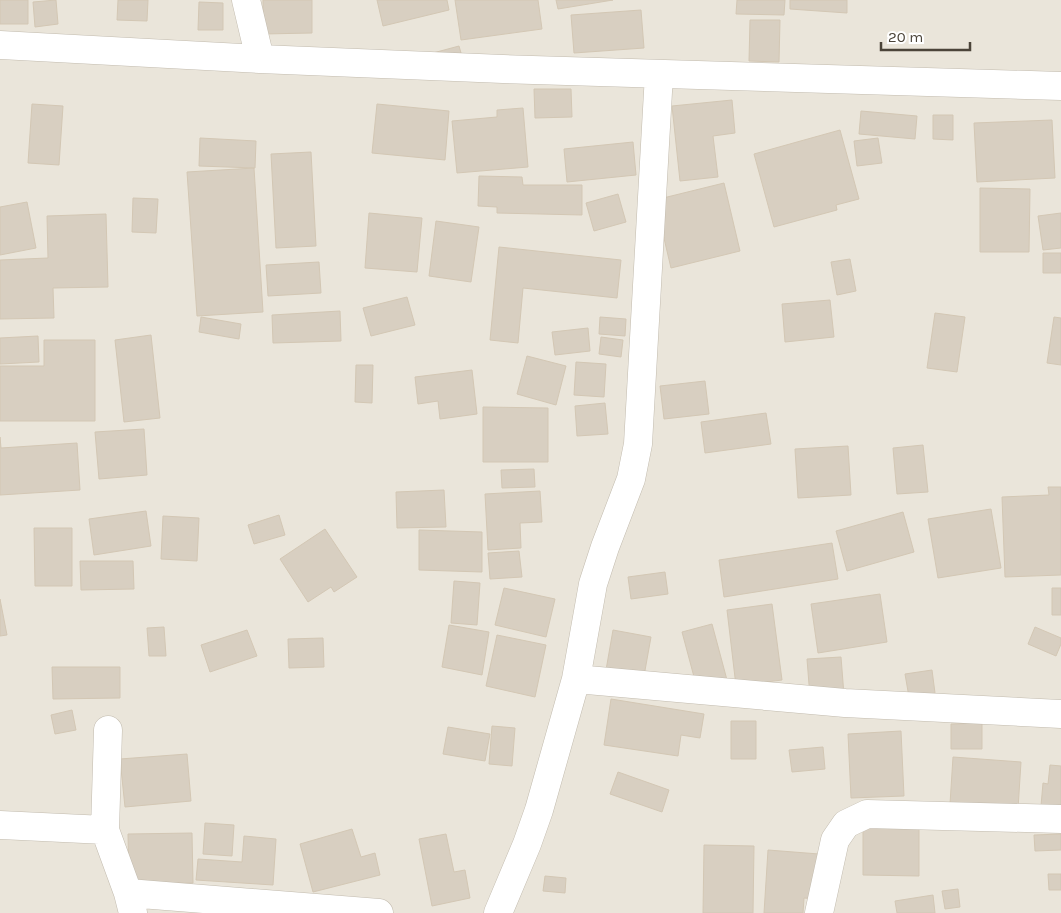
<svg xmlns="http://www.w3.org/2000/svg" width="1061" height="913" font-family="Karla,sans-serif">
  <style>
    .residential { fill: #eae5da }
    .building { fill: #d8cfc1; stroke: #d3c7b4 }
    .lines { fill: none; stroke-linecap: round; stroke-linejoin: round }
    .street-casing { stroke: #c2bbae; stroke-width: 29 }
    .street { stroke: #fff; stroke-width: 28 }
  </style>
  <rect width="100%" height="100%" fill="#f6f3ec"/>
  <!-- residential -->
  <path class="residential" d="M0,0H1061V913H0Z"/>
  <!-- building -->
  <path class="building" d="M0,0H28V24H0Z
    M56,0L58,24L35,27L33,2Z
    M118,0H148L147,21L117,20Z
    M263,0H312V33L263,34Z
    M377,0H447L449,10L383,26Z
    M455,0H538L542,29L461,40Z
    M556,0H613L558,9Z
    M737,0H785L784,15L736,14Z
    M790,0H847V13L790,9Z
    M199,2L223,3V30H198Z
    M641,10L644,48L574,53L571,15Z
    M750,20H780L779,62L749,61Z
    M459,46L465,67L433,53Z
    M534,89H571L572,117L535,118Z
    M732,100L735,133L713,136L718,177L680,181L672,106Z
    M32,104L63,106L59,165L28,163Z
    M377,104L449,111L445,160L372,153Z
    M523,108L528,167L457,173L452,121L497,117V110Z
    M861,111L917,116L915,139L859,134Z
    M933,115H953V140L933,139Z
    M1052,120L1055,178L977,182L974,123Z
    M840,130L859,199L836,205L837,210L774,227L754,154Z
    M200,138L256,141L255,168L199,166Z
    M878,138L882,163L857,166L854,141Z
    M633,142L636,175L567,182L564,149Z
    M311,152L316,246L276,248L271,154Z
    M254,168L263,312L197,316L187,172Z
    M479,176L522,177L523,185H582V215L497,213V207L478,206Z
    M724,183L740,251L671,268L655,200Z
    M980,188L1030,189L1029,252H980Z
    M618,194L626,222L594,231L586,203Z
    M133,198L158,199L156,233L132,232Z
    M27,202L36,248L0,255V207Z
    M369,213L422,218L417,272L365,268Z
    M1061,213V248L1043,250L1038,216Z
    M106,214L108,287L53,288L54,318L0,319V260L48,258L47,216Z
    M436,221L479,227L471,282L429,276Z
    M499,247L621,260L617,298L523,288L518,343L490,340Z
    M1043,253H1061V273H1043Z
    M850,259L856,291L837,295L831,262Z
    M319,262L321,293L268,296L266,265Z
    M407,297L415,325L371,336L363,308Z
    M830,300L834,337L785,342L782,304Z
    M340,311L341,341L273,343L272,315Z
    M935,313L965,317L957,372L927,368Z
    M201,317L241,324L239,339L199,332Z
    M600,317L626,319L625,336L599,334Z
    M1054,317L1061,318V365L1047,363Z
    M588,328L590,351L555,355L552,332Z
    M151,335L160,418L124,422L115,340Z
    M38,336L39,362L0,364V338Z
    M601,337L623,340L621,357L599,354Z
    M44,340H95V421H0V366H44Z
    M527,356L566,366L556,405L517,394Z
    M576,362L606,364L604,397L574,395Z
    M356,365H373L372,403L355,402Z
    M472,370L477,414L440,419L438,401L418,404L415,377Z
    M705,381L709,414L664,419L660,386Z
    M605,403L608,434L577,436L575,406Z
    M483,407L548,408V462H483Z
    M766,413L771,444L705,453L701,422Z
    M144,429L147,475L99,479L95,432Z
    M0,437L1,448L77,443L80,490L0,495Z
    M923,445L928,492L897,494L893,448Z
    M848,446L851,495L798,498L795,449Z
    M534,469L535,487L502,488L501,470Z
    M1048,487H1061V575L1005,577L1002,497L1049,495Z
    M444,490L446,527L397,528L396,492Z
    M540,491L542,522L520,523L521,548L488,550L485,494Z
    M991,509L1001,568L938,578L928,519Z
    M146,511L151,546L94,555L89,519Z
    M903,512L914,552L847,571L836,531Z
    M279,515L285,535L254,544L248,525Z
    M163,516L199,518L197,561L161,559Z
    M34,528H72V586H35Z
    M325,529L357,577L334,592L331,587L308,602L280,559Z
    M419,530L482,532V572L419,570Z
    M832,543L838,579L724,597L719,560Z
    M519,551L522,577L490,579L488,553Z
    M80,561H133L134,589L81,590Z
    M665,572L668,594L631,599L628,577Z
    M454,581L480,583L477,625L451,623Z
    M504,588L555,599L546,637L495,625Z
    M1052,588H1061V615H1052Z
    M880,594L887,642L818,653L811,604Z
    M0,599L7,635L0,636Z
    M772,604L782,680L736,686L727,610Z
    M712,624L727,680L697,688L682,632Z
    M449,625L489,632L482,675L442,667Z
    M164,627L166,656H149L147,628Z
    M1035,627L1061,638V644L1056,656L1028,644Z
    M247,630L257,656L210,672L201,645Z
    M613,630L651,637L644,676L606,670Z
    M497,635L546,645L535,697L486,686Z
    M323,638L324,667L289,668L288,639Z
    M841,657L844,695L810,697L807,659Z
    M52,667H120V698L53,699Z
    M932,670L935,693L909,697L905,674Z
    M611,699L704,714L700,738L681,735L678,756L604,745Z
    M72,710L76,730L55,734L51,715Z
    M731,721H756V759H731Z
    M982,723V749H951V724Z
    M492,726L515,728L512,766L489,764Z
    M448,727L490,734L485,761L443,754Z
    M901,731L904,796L851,798L848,734Z
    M823,747L825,769L792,772L789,750Z
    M187,754L191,801L125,807L120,759Z
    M953,757L1021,762L1018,809L950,804Z
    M1050,765L1061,766V808L1041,806L1043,783L1048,784Z
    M618,772L669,790L662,812L610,794Z
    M205,823L234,825L232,856L203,854Z
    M863,824L919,825V876L863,875Z
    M352,829L361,857L375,853L380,875L313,892L300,844Z
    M192,833L193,883L129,884L128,834Z
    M446,834L454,872L465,870L470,898L432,906L419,839Z
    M1061,834V850L1035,851L1034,835Z
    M244,836L276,839L273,885L196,880L198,859L242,862Z
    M704,845L754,846L753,913H703Z
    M768,850L819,854L817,899L804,898L803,913H764Z
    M1048,874H1061V890H1049Z
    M545,876L566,878L565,893L543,891Z
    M958,889L960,907L945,909L942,891Z
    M933,895L935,913H897L895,901Z"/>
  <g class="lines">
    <defs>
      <path id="street" d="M246,0L260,59
        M0,45L260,59L503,69L1061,86
        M576,679L845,703L1061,714
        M108,730L105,830L128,893L133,913
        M0,825L105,830
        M128,893L379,913
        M498,913L527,844L539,810L576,679L593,584L605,547L631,479L638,444L659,74
        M819,913L835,840L846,824L867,814L1061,819"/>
    </defs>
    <!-- street casing -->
    <use href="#street" class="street-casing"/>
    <!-- street -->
    <use href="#street" class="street"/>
  </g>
  <!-- scale -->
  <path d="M881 42v8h89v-8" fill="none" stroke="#4b4439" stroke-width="2.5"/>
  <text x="888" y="42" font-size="15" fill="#4b4439" stroke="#ffffff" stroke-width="4" paint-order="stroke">20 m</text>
</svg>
